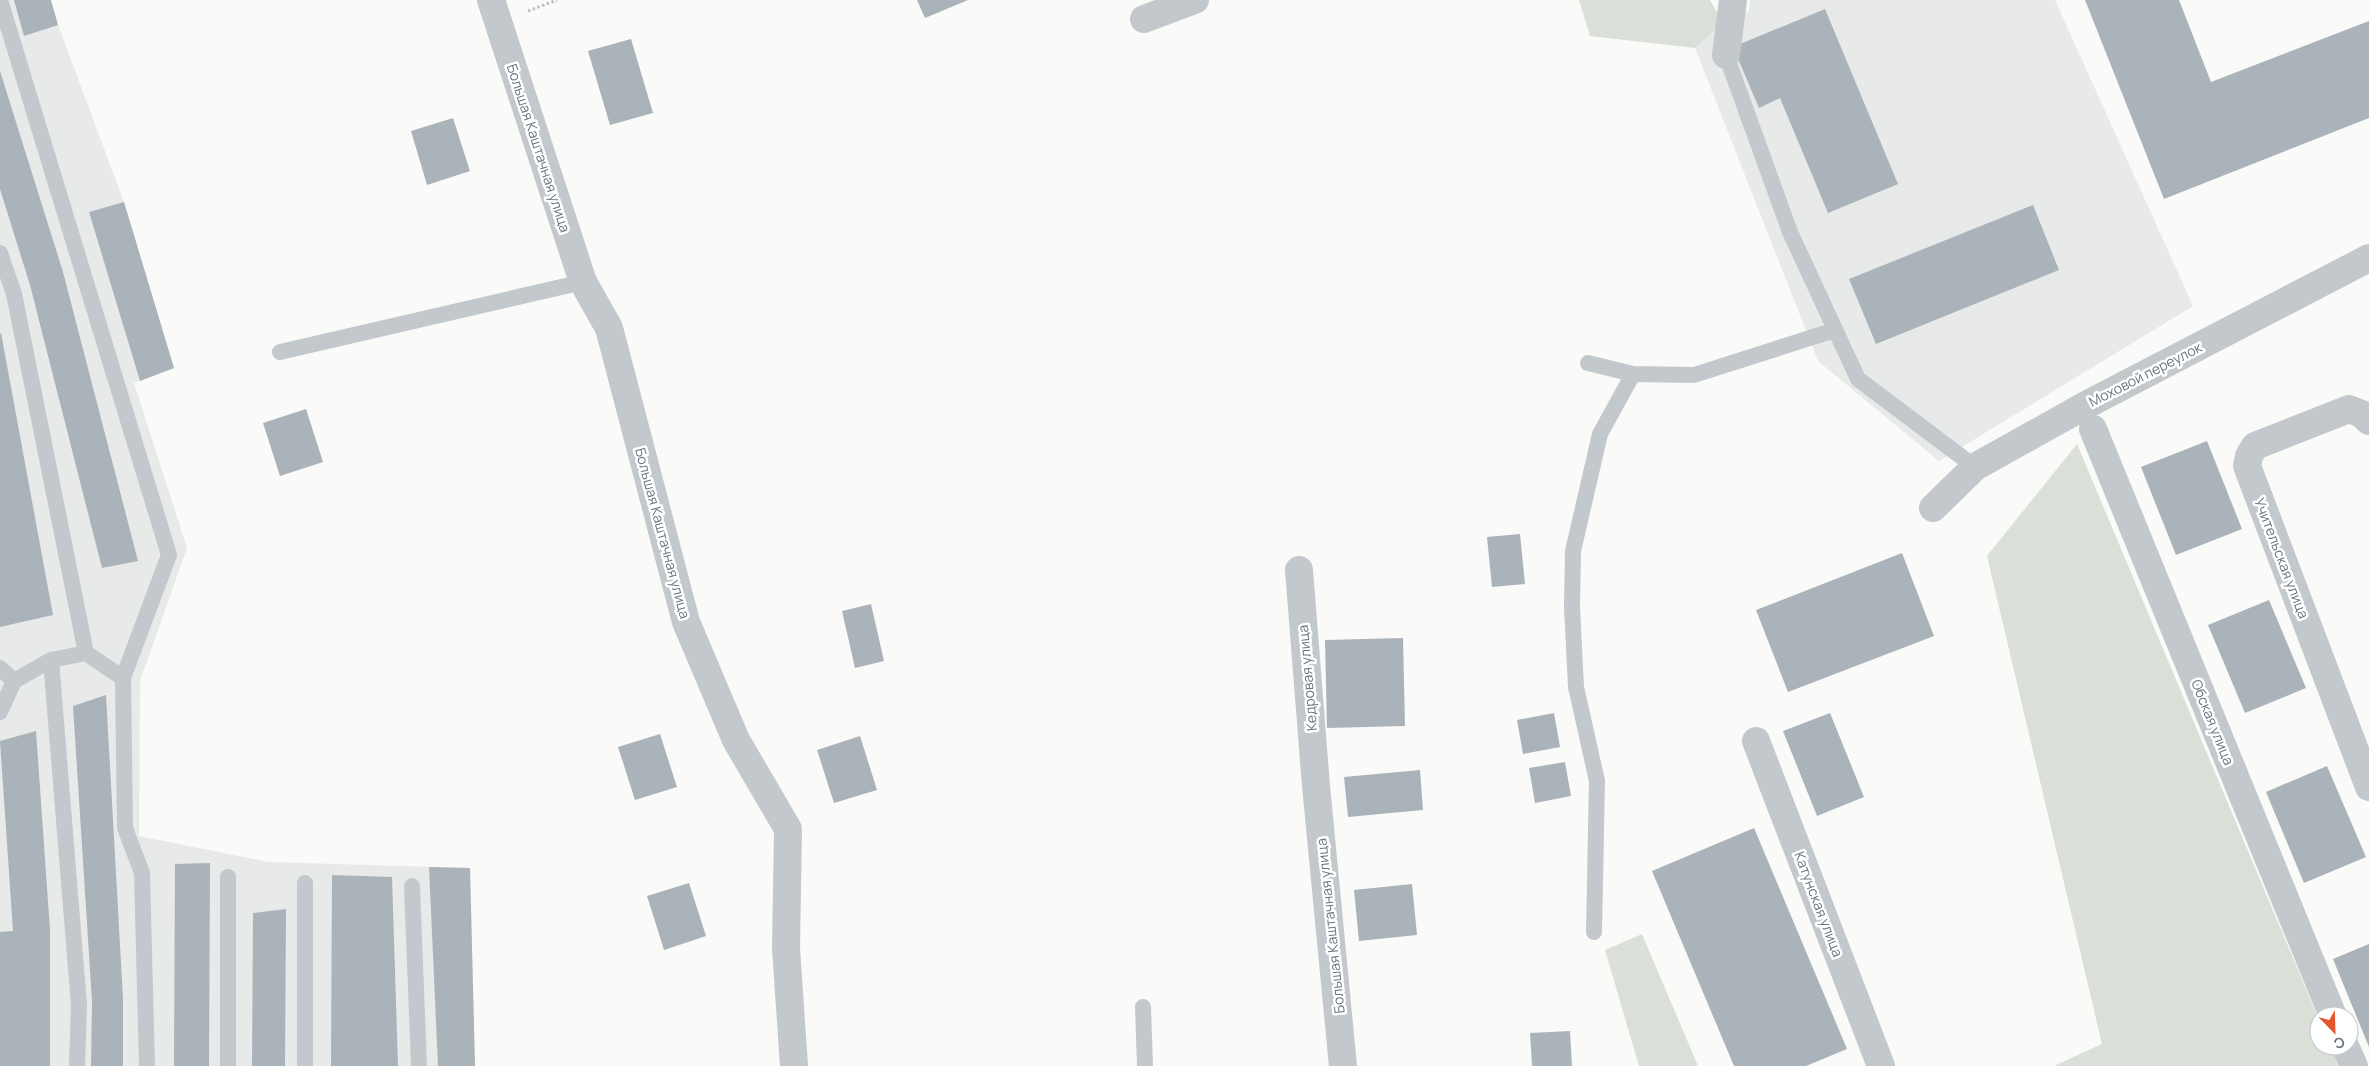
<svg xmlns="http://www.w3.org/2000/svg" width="2369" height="1066" font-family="Manrope,sans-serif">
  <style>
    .built { fill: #e8e9e9 }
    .green { fill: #dadfd7 }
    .building { fill: #aab3b9 }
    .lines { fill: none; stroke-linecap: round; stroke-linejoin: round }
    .path { stroke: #bbbfc2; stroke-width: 3; stroke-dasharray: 2.5 2.5; stroke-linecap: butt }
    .lane { stroke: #c3c8cc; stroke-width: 16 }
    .street { stroke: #c3c8cc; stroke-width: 28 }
    .labels { text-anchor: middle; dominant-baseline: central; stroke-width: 5; stroke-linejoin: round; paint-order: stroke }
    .street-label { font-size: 14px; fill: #657683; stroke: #fff }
  </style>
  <rect width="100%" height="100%" fill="#fafaf8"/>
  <!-- built -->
  <path class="built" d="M0,0H51L58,25L124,202L174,368L134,383L187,548L140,681L139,836L269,862L470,868L475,1066H0Z
    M1750,0H2055L2193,306L1939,461L1818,361L1695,48L1723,23L1749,11Z"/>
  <!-- green -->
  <path class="green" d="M1579,0H1710L1723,23L1695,48L1590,36Z
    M2077,444L2319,1020V1046H2330L2338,1066H2054L2102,1044L1987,556Z
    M1642,934L1698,1066H1639L1605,950Z"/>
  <!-- building -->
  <path class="building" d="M14,0H51L58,25L24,36Z
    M917,0H968L925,18Z
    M2085,0H2179L2211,82L2369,21V118L2164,199Z
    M1825,9L1898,184L1828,213L1780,98L1759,108L1733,47Z
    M631,39L653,113L610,125L588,51Z
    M0,71L63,272L138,561L102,568L30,285L0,189Z
    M453,118L470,171L427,185L411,131Z
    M124,202L174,368L140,381L89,212Z
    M2033,205L2059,270L1876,344L1849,279Z
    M1,333L53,615L0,627V334Z
    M306,409L323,462L280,476L263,423Z
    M2207,441L2242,529L2176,555L2141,467Z
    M1520,534L1525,584L1492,587L1487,537Z
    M1902,553L1934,636L1788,692L1756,610Z
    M2269,600L2306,688L2245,713L2208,625Z
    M871,604L884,661L855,668L842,611Z
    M1403,638L1405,726L1327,728L1325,640Z
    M106,695L123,999V1066H91L92,1001L73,706Z
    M1554,713L1560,747L1523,754L1517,720Z
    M1830,713L1864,797L1817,816L1783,731Z
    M36,731L50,930V1066H0V932L13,931L0,741Z
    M660,734L677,787L635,800L618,747Z
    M860,736L877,790L834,803L817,750Z
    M1565,762L1571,796L1535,803L1529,768Z
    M2327,766L2366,857L2304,883L2266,792Z
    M1420,770L1423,810L1348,817L1344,777Z
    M1754,828L1847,1049L1806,1066H1734L1652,871Z
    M210,863L209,1066H174L175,864Z
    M429,867L470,868L475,1066H438Z
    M332,875L392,877L398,1066H331Z
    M689,883L706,936L664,950L647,896Z
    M1412,884L1417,935L1359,941L1354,890Z
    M286,909L285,1066H252L253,913Z
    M2369,944V1047L2333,959Z
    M1570,1031L1572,1066H1532L1530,1033Z"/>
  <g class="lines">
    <!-- path -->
    <path class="path" d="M528,11L557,0"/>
    <!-- lane -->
    <path class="lane" d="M0,0L169,555L123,678
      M1726,55L1790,232L1858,379L1975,467
      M0,253L14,294L86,653
      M280,352L583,282
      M1588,363L1633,374L1694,375L1835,330
      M51,660L79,1005L77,1066
      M0,668L14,681
      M0,712L14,681L51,660L86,653L123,678L125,828L142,873L147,1066
      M412,886L419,1066
      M1594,932L1597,781L1576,687L1572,607L1573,551L1600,434L1633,374
      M1143,1007L1145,1066
      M228,1066V877
      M305,1066V883"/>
    <!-- street -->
    <path class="street" d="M491,0L583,282L609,328L686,622L736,740L788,829L786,948L794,1066
      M1144,19L1195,0
      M1726,55L1733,0
      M2369,421L2362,414L2349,409L2255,446L2249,456L2247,466L2369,787
      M2093,429L2333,1016
      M1933,508L1975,467L2086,405L2369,258
      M1299,570L1316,786L1343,1066
      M1756,741L1881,1066
      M2345,1046L2354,1066"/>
  </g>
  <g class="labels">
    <!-- street labels -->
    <g class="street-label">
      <text transform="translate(539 148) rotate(72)">Большая Каштачная улица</text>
      <text transform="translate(2145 374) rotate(-27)">Моховой переулок</text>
      <text transform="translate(663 533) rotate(75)">Большая Каштачная улица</text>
      <text transform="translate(2282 558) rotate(69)">Учительская улица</text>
      <text transform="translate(1307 678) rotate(-95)">Кедровая улица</text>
      <text transform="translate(2213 722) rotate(68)">Обская улица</text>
      <text transform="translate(1819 904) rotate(69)">Катунская улица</text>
      <text transform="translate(1330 926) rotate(-96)">Большая Каштачная улица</text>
    </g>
  </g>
  <!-- north arrow -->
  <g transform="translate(2334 1031) rotate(157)"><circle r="24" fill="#ffffff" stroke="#c1c8cd"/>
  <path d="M0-4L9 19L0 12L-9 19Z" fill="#e4572e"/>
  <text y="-8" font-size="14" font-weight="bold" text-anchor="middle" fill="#657683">С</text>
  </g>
</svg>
